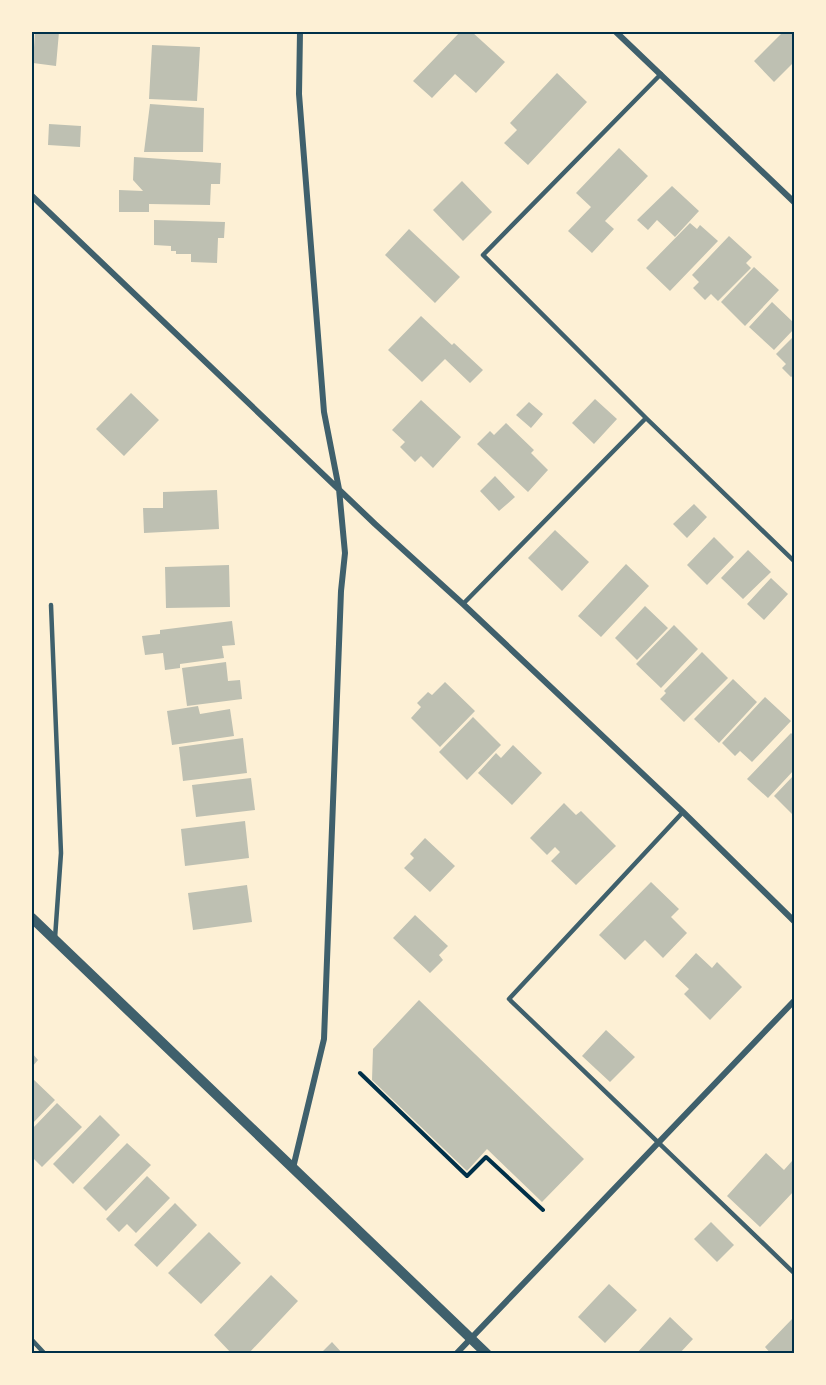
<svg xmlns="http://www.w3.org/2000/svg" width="826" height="1385" font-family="Cabin,sans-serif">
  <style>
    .building { fill: #bec0b2 }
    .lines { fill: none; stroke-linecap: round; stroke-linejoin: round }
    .path { stroke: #003049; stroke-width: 4 }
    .service { stroke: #3f606c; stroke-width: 4.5 }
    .minor { stroke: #3f606c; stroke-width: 6 }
    .tertiary { stroke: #3f606c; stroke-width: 10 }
    .neatline { fill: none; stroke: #003049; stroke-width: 2 }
  </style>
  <rect width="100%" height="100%" fill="#fdf0d5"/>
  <!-- building -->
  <path class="building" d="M35,32H59L56,66L33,63Z
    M460,32H472L505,62L476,93L455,74L432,98L413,81Z
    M783,32H794V62L774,82L754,61Z
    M152,45L200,47L197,101L149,99Z
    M557,73L587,102L528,165L504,143L517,130L510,123Z
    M150,104L204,108L203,152H144Z
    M49,124L81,126L80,147L48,145Z
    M619,148L648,176L605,221L614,229L592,253L568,231L591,207L576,193Z
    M134,157L221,163L220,184H211L210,205L149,204V212H119V190L143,191L133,180Z
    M462,181L492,212L463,241L433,210Z
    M672,186L699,211L675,237L657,220L648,230L637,220Z
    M154,220L225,222L224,238H218L217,263L191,262V254H176V251H171V246L154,245Z
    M690,223L697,229L700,225L718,241L670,291L646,268Z
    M409,229L460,277L435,303L385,255Z
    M729,236L752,257L746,263L751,268L718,301L711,294L705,300L693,288L699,282L692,275Z
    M754,267L779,290L745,326L721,302Z
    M772,302L794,323V329L774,350L749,327Z
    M421,316L452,345L454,343L483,370L470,383L445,359L422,382L388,350Z
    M794,336V375L791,377L782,368L786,364L776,354Z
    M131,393L159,420L124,456L96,429Z
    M595,399L617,419L594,444L572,423Z
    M421,400L461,437L433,468L421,456L415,462L400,447L405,442L392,430Z
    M529,402L543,414L531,428L516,415Z
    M506,423L534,450L531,453L548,470L528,492L477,444L490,431L494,435Z
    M495,476L515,497L499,511L480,491Z
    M217,490L219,529L144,533L143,508H163V492Z
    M694,504L707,517L687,538L673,524Z
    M555,530L589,562L562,591L528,558Z
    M714,537L734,557L707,585L687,565Z
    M748,550L771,572L743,599L721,578Z
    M626,564L649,586L601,637L578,616Z
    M229,565L230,607L166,608L165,567Z
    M771,578L788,594L764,620L747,604Z
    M645,606L668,628L637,660L615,638Z
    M232,621L235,645L222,646L224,658L180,664V668L165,670L163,653L145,655L142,636L160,634V630Z
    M674,625L698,649L661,688L636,664Z
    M702,652L728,678L684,722L660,699L666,693L664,691Z
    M226,662L228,681L240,680L242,699L187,706L182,668Z
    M733,679L757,702L719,743L694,719Z
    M445,682L475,711L440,747L411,718L421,707L417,703L428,692L432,695Z
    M765,697L791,721L752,762L740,751L735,756L722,743Z
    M198,706L200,714L230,709L234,736L172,745L167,711Z
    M473,717L501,745L467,780L439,752Z
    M791,733L794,736V770L768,798L747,779Z
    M243,738L247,773L183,781L179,747Z
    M513,745L542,773L512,805L478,773L496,753L501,758Z
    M794,775V816L774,796Z
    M251,778L255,810L196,817L192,785Z
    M564,803L576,815L581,811L616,846L576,885L551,861L560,852L555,847L547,855L530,838Z
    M245,821L249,858L185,866L181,829Z
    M425,838L455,866L430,892L404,868L414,858L410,854Z
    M651,882L679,909L671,917L687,933L663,958L645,940L625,960L599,935Z
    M247,885L252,922L193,930L188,893Z
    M415,915L448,946L439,955L443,960L430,973L393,938Z
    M696,953L712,968L717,962L742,987L710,1020L684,994L689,989L675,976Z
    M419,1000L584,1159L542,1202L487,1149L467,1171L372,1080L373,1049Z
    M606,1030L635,1057L610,1082L582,1056Z
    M32,1053L38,1060L32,1067Z
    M32,1078L55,1100L32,1124Z
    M57,1103L82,1127L42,1167L32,1157V1129Z
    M100,1115L120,1135L73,1184L53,1164Z
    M127,1143L151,1165L106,1211L83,1188Z
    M766,1153L784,1170L792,1161L794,1163V1191L760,1227L727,1196Z
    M147,1176L170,1198L136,1233L127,1224L119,1232L106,1219Z
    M175,1203L197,1225L157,1267L134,1245Z
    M711,1222L734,1245L717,1262L694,1239Z
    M209,1232L241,1263L201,1304L168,1273Z
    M271,1275L298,1301L248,1354H232L214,1335Z
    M609,1284L637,1310L605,1343L578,1317Z
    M670,1317L693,1339L679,1354H636Z
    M793,1318L794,1354H771L765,1347Z
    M332,1342L343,1354H320Z"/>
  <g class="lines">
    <!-- path -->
    <path class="path" d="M360,1073L467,1176L486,1157L543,1210"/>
    <!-- service -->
    <path class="service" d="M661,74L483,255L646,418L794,561
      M463,604L646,418
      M51,605L61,853L55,938
      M683,812L509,999L794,1273
      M32,1340L45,1354"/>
    <!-- minor -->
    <path class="minor" d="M616,32L794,202
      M32,196L375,524L463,604L683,812L794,921
      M293,1168L324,1039L341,591L345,553L339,489L324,412L299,94L300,32
      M456,1354L794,1001"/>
    <!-- tertiary -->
    <path class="tertiary" d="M32,918L487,1354"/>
  </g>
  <!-- border -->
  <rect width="826" height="1385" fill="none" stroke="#fdf0d5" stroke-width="66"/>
  <rect x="33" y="33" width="760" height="1319" class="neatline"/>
</svg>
